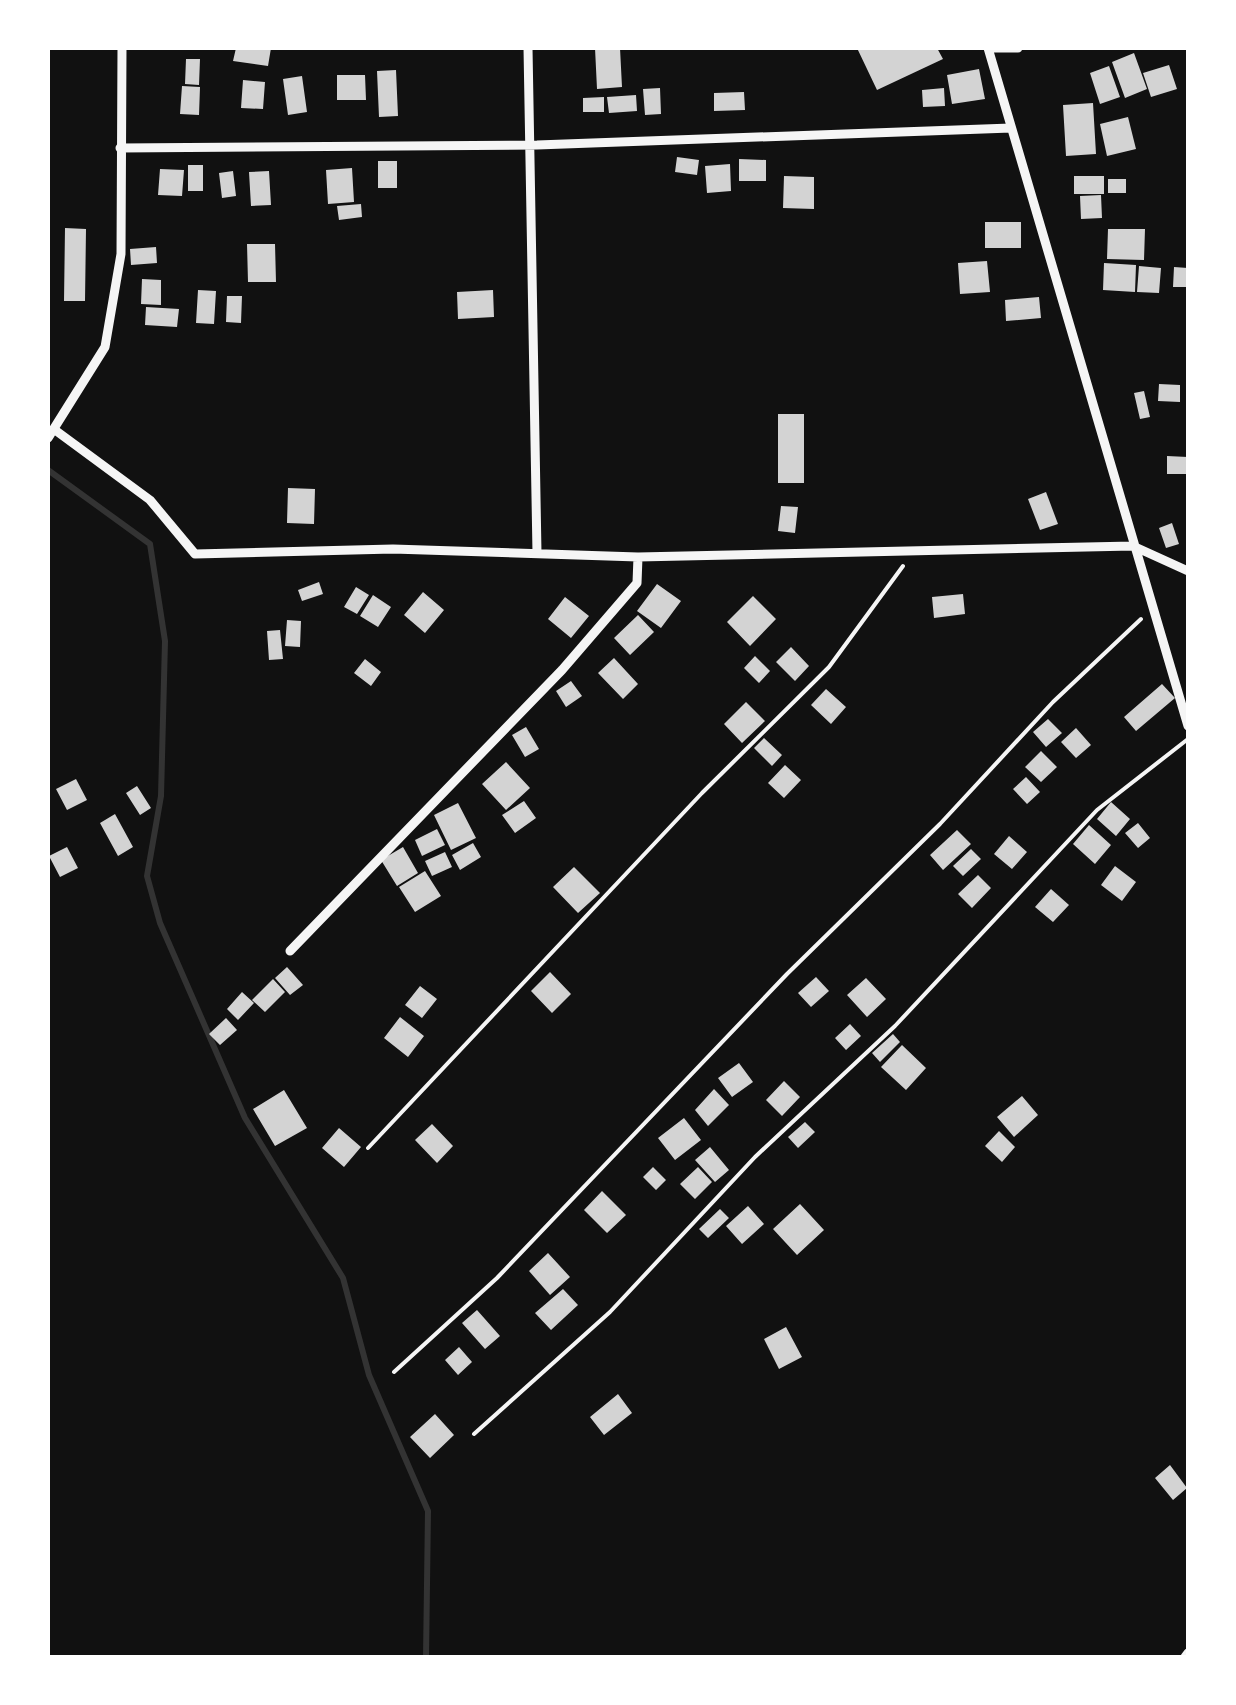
<svg xmlns="http://www.w3.org/2000/svg" width="1236" height="1705" font-family="'Nunito Sans',sans-serif">
  <style>
    .lines { fill: none; stroke-linecap: round; stroke-linejoin: round }
    .stream { stroke: #333; stroke-width: 6 }
    .building { fill: #d3d3d3 }
    .path { stroke: #f5f5f5; stroke-width: 4 }
    .minor { stroke: #f5f5f5; stroke-width: 9 }
  </style>
  <rect width="100%" height="100%" fill="#111"/>
  <g class="lines">
    <!-- stream -->
    <path class="stream" d="M48,470L150,544L165,641L161,796L147,876L160,923L245,1118L343,1278L369,1375L428,1511L426,1658"/>
  </g>
  <!-- building -->
  <path class="building" d="M236,48H271L268,66L233,61Z
    M595,48H620L622,87L597,89Z
    M857,48H937L943,59L877,90Z
    M1134,53L1147,89L1125,98L1112,62Z
    M186,59H200L199,85L185,84Z
    M1169,65L1177,89L1151,97L1143,73Z
    M1109,66L1120,97L1100,104L1090,73Z
    M979,69L985,99L952,104L947,75Z
    M396,70L398,116L379,117L377,71Z
    M337,75H365L366,100H337Z
    M302,76L307,112L288,115L283,79Z
    M243,80L265,82L263,109L241,108Z
    M182,86L200,87L199,115L180,114Z
    M660,88L661,114L645,115L643,89Z
    M944,88L945,106L923,107L922,90Z
    M744,92L745,110L714,111V93Z
    M636,95L637,111L609,113L607,97Z
    M604,97V112H583V98Z
    M1093,103L1096,154L1066,156L1063,105Z
    M1128,117L1136,149L1107,156L1100,124Z
    M677,157L699,160L697,175L675,172Z
    M739,159L766,160V181H739Z
    M378,161H397V188H378Z
    M730,164L731,191L707,193L705,166Z
    M188,165H203V191H188Z
    M352,168L354,202L328,204L326,170Z
    M160,169L184,170L182,196L158,195Z
    M233,171L236,196L222,198L219,173Z
    M269,171L271,205L251,206L249,172Z
    M784,176L814,177V209L783,208Z
    M1074,176H1104V194H1074Z
    M1108,179H1126V193H1108Z
    M1101,195L1102,218L1081,219L1080,196Z
    M361,204L362,217L339,220L337,206Z
    M985,222H1021V248H985Z
    M65,228L86,229L85,301H64Z
    M1108,229H1145L1144,260L1107,259Z
    M247,244H275L276,282H248Z
    M156,247L157,263L131,265L130,249Z
    M987,261L990,292L960,294L958,263Z
    M1104,263L1136,265L1135,292L1103,290Z
    M1139,266L1161,268L1159,293L1137,292Z
    M1174,267L1188,268V287H1173Z
    M142,279L161,280V305L141,304Z
    M198,290L216,291L214,324L196,323Z
    M493,290L494,317L458,319L457,292Z
    M227,296H242L241,323L226,322Z
    M1039,297L1041,318L1006,321L1005,300Z
    M146,307L179,309L177,327L145,325Z
    M1159,384L1180,385V402L1158,401Z
    M1144,391L1150,417L1140,419L1134,393Z
    M778,414H804V483H778Z
    M1167,456L1188,457V474H1167Z
    M288,488L315,489L314,524L287,523Z
    M1046,492L1058,524L1040,530L1028,499Z
    M781,506L798,507L795,533L778,531Z
    M1172,523L1179,544L1166,548L1159,528Z
    M319,582L323,594L302,601L298,590Z
    M657,584L681,601L661,628L637,611Z
    M356,587L369,595L357,614L344,607Z
    M423,592L444,610L425,633L404,615Z
    M963,594L965,614L934,618L932,597Z
    M373,595L391,607L378,627L360,616Z
    M753,596L776,619L750,646L727,622Z
    M565,597L589,616L571,638L548,619Z
    M638,615L654,632L630,655L614,638Z
    M287,620L301,621L300,647L285,646Z
    M280,630L283,659L269,660L267,631Z
    M791,647L809,666L795,681L776,662Z
    M755,656L770,671L759,683L744,668Z
    M614,658L638,684L623,699L598,673Z
    M365,659L381,672L371,686L354,673Z
    M571,681L582,696L566,707L556,691Z
    M1162,684L1175,698L1136,731L1124,717Z
    M826,689L846,707L831,724L811,705Z
    M746,702L765,721L742,743L724,724Z
    M1048,719L1062,733L1046,747L1033,732Z
    M526,727L539,749L525,757L512,735Z
    M1076,728L1091,745L1076,758L1061,742Z
    M764,738L782,755L772,766L754,748Z
    M1041,751L1057,767L1041,782L1025,767Z
    M506,762L530,788L506,810L482,784Z
    M785,765L801,780L784,798L768,783Z
    M1026,777L1040,792L1027,804L1013,789Z
    M76,779L87,800L67,810L56,789Z
    M137,786L151,808L140,815L126,793Z
    M524,801L536,818L515,833L502,815Z
    M1111,802L1130,819L1116,836L1097,819Z
    M458,803L476,838L451,850L434,815Z
    M115,814L133,847L118,856L100,823Z
    M1138,823L1150,838L1138,848L1125,833Z
    M1089,825L1111,845L1095,864L1073,844Z
    M437,829L445,845L422,856L415,840Z
    M957,830L971,844L943,870L930,855Z
    M1009,836L1027,852L1012,869L994,854Z
    M473,843L481,857L460,870L452,855Z
    M67,847L78,868L60,877L49,856Z
    M403,847L418,873L397,886L381,860Z
    M971,849L981,859L963,876L953,866Z
    M445,852L452,867L432,876L425,861Z
    M1115,866L1136,882L1122,901L1101,885Z
    M574,867L600,893L578,913L553,887Z
    M425,871L441,896L415,912L399,887Z
    M978,875L991,888L972,908L958,894Z
    M1051,889L1069,905L1053,922L1035,907Z
    M287,967L303,985L290,995L275,978Z
    M550,972L571,994L552,1013L531,991Z
    M816,977L829,991L811,1007L798,993Z
    M866,978L886,999L867,1017L847,995Z
    M273,979L285,992L265,1012L252,1000Z
    M420,986L437,999L422,1018L405,1005Z
    M242,992L254,1003L238,1020L227,1009Z
    M400,1017L424,1036L408,1057L384,1038Z
    M226,1018L237,1030L220,1045L209,1034Z
    M850,1024L861,1036L846,1050L835,1038Z
    M893,1034L900,1042L880,1062L872,1053Z
    M902,1045L926,1068L906,1090L881,1067Z
    M739,1063L753,1082L732,1097L718,1078Z
    M784,1081L800,1097L782,1116L766,1100Z
    M714,1089L729,1105L708,1126L695,1110Z
    M284,1090L307,1128L275,1146L253,1109Z
    M1022,1096L1038,1115L1014,1137L997,1117Z
    M684,1118L701,1140L675,1160L658,1138Z
    M805,1122L815,1132L798,1148L788,1137Z
    M432,1124L453,1146L437,1163L415,1140Z
    M339,1128L361,1147L344,1167L322,1148Z
    M999,1131L1015,1147L1002,1162L985,1146Z
    M710,1147L729,1170L715,1182L695,1160Z
    M653,1167L666,1180L656,1190L643,1177Z
    M698,1167L712,1182L695,1199L680,1184Z
    M602,1191L626,1215L607,1233L584,1210Z
    M800,1204L824,1230L797,1255L773,1229Z
    M748,1206L764,1224L742,1244L726,1226Z
    M720,1209L729,1218L708,1238L699,1229Z
    M548,1253L570,1277L550,1295L529,1271Z
    M563,1289L578,1305L551,1330L535,1313Z
    M477,1310L500,1336L485,1349L462,1323Z
    M786,1327L802,1357L779,1369L764,1339Z
    M459,1347L472,1362L458,1375L445,1360Z
    M618,1394L632,1413L604,1435L590,1417Z
    M435,1414L454,1435L430,1458L410,1437Z
    M1170,1465L1187,1488L1173,1500L1155,1478Z"/>
  <g class="lines">
    <!-- path -->
    <path class="path" d="M368,1148L702,793L829,667L903,566
      M394,1372L497,1278L787,974L940,824L1053,702L1141,619
      M474,1434L610,1312L755,1157L895,1026L1097,810L1188,739"/>
    <!-- minor -->
    <path class="minor" d="M528,48L537,553
      M988,48L1188,726
      M988,48H1018
      M120,148L537,145L1011,128
      M55,430L150,500L195,554L393,549L638,557L1133,546L1188,571
      M48,438L105,347L121,254L122,48
      M290,951L562,670L637,583L638,557
      M1185,1657L1188,1653"/>
  </g>
  <!-- border -->
  <rect width="1236" height="1705" fill="none" stroke="#ffffff" stroke-width="100"/>
</svg>
